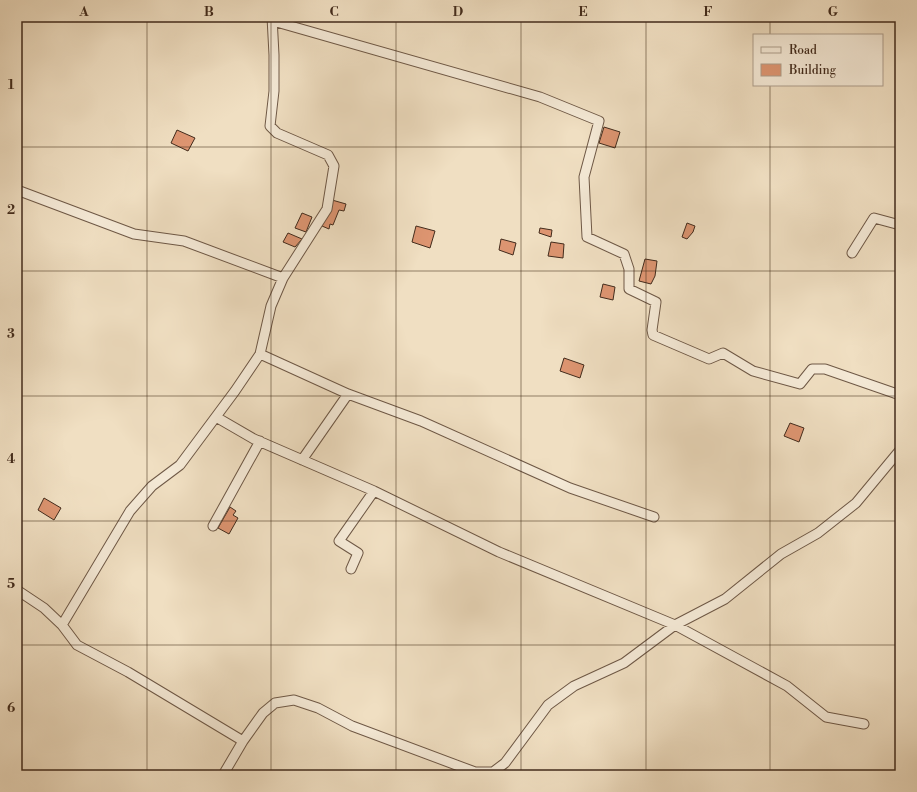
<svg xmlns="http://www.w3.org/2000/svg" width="917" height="792" font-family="'Libre Bodoni',serif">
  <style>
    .building { fill: #dd9571; stroke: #422b1c }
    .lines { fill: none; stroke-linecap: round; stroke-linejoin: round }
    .minor-casing { stroke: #6e5846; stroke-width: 11 }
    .minor { stroke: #f5ead7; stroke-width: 9 }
    .grid { fill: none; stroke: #422b1c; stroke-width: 1; stroke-opacity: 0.55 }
    .neatline { fill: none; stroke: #422b1c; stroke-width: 1.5 }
    .grid-label { font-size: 13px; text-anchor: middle; font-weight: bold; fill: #422b1c }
  </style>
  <rect width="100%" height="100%" fill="#f0dfc2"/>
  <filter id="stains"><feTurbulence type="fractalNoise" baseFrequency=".005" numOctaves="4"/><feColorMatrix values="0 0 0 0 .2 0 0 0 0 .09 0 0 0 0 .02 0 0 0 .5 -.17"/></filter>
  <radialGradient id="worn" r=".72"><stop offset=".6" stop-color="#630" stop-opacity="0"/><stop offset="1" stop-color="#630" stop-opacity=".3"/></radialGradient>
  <!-- building -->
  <path class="building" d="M604,127L620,132L615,148L599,143Z
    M177,130L195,138L188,151L171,143Z
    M332,200L346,204L344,211L339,210L333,225L330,224L329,229L322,226Z
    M302,213L312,217L306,232L295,228Z
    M687,223L695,226L693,232L687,239L682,237Z
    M416,226L435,231L430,248L412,242Z
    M540,228L552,230L551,237L539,233Z
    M288,233L302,239L295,247L283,242Z
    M501,239L516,243L513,255L499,250Z
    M551,242L564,244L563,258L548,256Z
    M645,259L657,261L655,276L651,284L639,281Z
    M603,284L615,287L613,300L600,297Z
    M564,358L584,365L580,378L560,371Z
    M790,423L804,428L799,442L784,436Z
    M44,498L61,508L54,520L38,510Z
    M230,507L236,511L233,515L238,518L229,534L218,528Z"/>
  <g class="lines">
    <defs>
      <path id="minor" d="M273,21L540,97L599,121L584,177L587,237L624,254L629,269V289L656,302L652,330L653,335L709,359L723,353L753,371L800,384L812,369H825L900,395
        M17,190L134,234L184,241L283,278L327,209L334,166L328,155L277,133L270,126L274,91V55L272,17
        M852,253L874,218L900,225
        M283,278L271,306L260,354L348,394L421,421L570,488L654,517
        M216,417L254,439L374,491L499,552L675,625L787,686L826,717L864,724
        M302,460L348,394
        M213,526L260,441
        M351,569L358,553L339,541L374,491
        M17,590L44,608L62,625L77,645L128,672L243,741
        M62,625L130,511L152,486L180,465L235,391L260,354
        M223,775L243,741L263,713L275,703L294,700L318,708L352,726L475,772H493L505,763L548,705L574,686L624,663L675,625L725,599L781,554L818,533L856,503L900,450"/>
    </defs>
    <!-- minor casing -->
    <use href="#minor" class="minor-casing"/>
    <!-- minor -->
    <use href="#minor" class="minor"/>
  </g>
  <!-- grid -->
  <path class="grid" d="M147,17V775M271,17V775M396,17V775M521,17V775M646,17V775M770,17V35M770,85V775M17,147H900M17,271H900M17,396H900M17,521H900M17,645H900"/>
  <!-- margin -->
  <rect width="917" height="792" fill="none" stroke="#f0dfc2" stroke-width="44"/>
  <!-- legend -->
  <rect x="753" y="34" width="130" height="52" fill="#f5ead7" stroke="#ad9e8c"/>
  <rect x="761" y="47" width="20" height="6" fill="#f5ead7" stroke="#ad9e8c"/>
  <text x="789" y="54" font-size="12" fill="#422b1c">Road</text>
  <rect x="761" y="64" width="20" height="12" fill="#dd9571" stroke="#ad9e8c"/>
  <text x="789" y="74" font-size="12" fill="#422b1c">Building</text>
  <rect x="22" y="22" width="873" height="748" class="neatline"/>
  <g class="grid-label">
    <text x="84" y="16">A</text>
    <text x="209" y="16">B</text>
    <text x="334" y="16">C</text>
    <text x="458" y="16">D</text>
    <text x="583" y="16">E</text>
    <text x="708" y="16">F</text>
    <text x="833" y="16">G</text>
    <text x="11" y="89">1</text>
    <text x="11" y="214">2</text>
    <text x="11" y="338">3</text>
    <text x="11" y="463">4</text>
    <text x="11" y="588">5</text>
    <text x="11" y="712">6</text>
  </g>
  <rect width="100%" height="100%" filter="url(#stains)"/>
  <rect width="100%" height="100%" fill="url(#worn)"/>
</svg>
